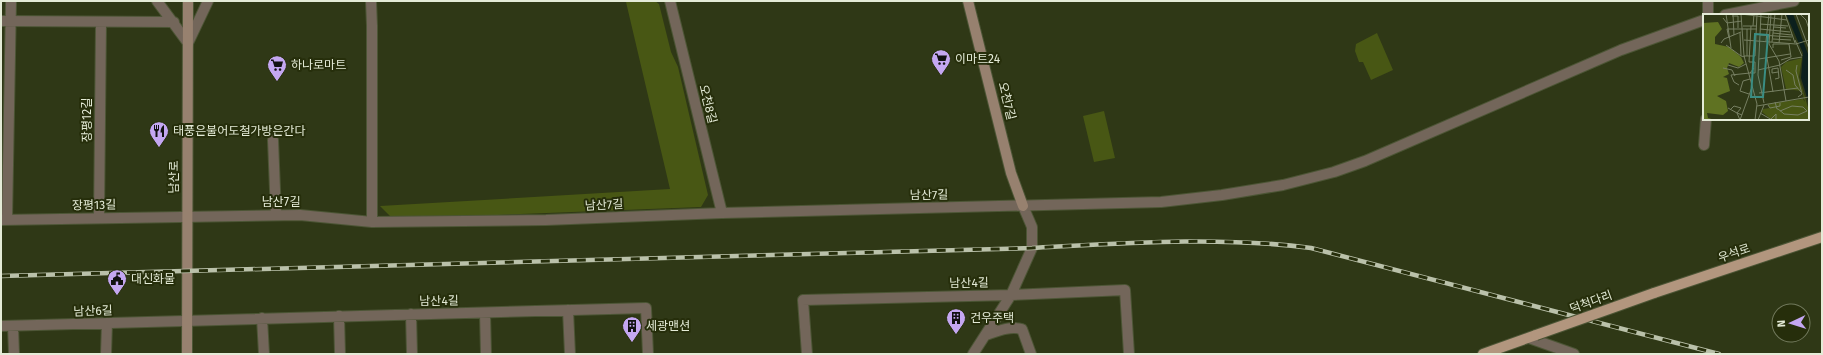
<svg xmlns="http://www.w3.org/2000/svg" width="1823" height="355" font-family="'Fira Sans','Noto Sans KR',sans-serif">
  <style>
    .green { fill: #485714 }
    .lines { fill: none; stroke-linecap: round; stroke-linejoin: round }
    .street-casing { stroke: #4c5535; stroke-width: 12 }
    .secondary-casing { stroke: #4c5535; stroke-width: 12 }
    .primary-casing { stroke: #4c5535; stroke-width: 12 }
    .street { stroke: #73665a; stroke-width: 10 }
    .secondary { stroke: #97816f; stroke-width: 10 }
    .primary { stroke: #b2967e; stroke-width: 10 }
    .rail-casing { stroke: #bac1aa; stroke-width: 4.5 }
    .rail { stroke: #262e0b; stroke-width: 3; stroke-dasharray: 9; stroke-linecap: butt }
    .primary-bridge-casing { stroke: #4c5535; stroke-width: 12; stroke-linecap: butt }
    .primary-bridge { stroke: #b2967e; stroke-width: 10 }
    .labels { text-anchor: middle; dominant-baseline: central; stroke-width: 4; stroke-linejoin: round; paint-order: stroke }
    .poi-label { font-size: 12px; fill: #e4ebd7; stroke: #262e0b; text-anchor: start }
    .street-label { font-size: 12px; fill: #e4ebd7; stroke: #262e0b }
    .inset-river { fill: none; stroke: #0c201d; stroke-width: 2 }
    .inset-road { fill: none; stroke: #778063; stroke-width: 1 }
    .view { fill: #3a8d83; fill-opacity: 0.15; stroke: #3a8d83; stroke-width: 2 }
    .inset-edge { fill: none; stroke: #e4ebd7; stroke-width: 2 }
  </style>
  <rect width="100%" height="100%" fill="#2f3816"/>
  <!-- green -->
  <path class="green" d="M631,1H655L659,4L671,52L678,67L708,195L701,207L393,219L380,206L670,189L626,2Z
    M1377,33L1393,70L1371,80L1363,62H1359L1355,51L1356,44Z
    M1104,111L1115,158L1094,162L1083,116Z"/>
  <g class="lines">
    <defs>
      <path id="street" d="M157,1L188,43L208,1
        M371,1L372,26V222
        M670,1L722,213
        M1708,1V15
        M1725,15L1794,1
        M1,21L174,22
        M273,140L276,215
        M1704,145L1706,119
        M99,218L101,22
        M1,220L300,215L372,222L546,220L722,213L1161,202L1222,195L1283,185L1334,172L1365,161L1621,50L1704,20
        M7,220L11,1
        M568,310L570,354
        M485,313L486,354
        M411,314L412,354
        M339,316L340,354
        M262,318L264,354
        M1,326L646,308L648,354
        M13,326L14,354
        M986,335C998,331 1009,326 1022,329L1031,354
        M1529,338L1574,354
        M106,354L107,323
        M807,354L803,300L1011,295L1125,290L1129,354
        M973,354L1011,295L1032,248V227L1023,206"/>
      <path id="secondary" d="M968,1L1011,173L1023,206
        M187,354L188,1"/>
      <path id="primary" d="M1654,293L1822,237
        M1483,354L1536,335"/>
    </defs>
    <!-- street casing -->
    <use href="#street" class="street-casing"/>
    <!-- secondary casing -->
    <use href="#secondary" class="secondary-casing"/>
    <!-- primary casing -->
    <use href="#primary" class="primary-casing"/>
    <!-- street -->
    <use href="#street" class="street"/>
    <!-- secondary -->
    <use href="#secondary" class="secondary"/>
    <!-- primary -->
    <use href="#primary" class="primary"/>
    <defs>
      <path id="rail" d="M1,276L1032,248C1125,243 1219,236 1311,248L1719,354"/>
    </defs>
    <!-- rail casing -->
    <use href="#rail" class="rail-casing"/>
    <!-- rail -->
    <use href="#rail" class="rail"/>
    <defs>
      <path id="primary-bridge" d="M1536,335L1654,293"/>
    </defs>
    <!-- primary-bridge casing -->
    <use href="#primary-bridge" class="primary-bridge-casing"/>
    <!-- primary-bridge -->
    <use href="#primary-bridge" class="primary-bridge"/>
  </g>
  <!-- icons -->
  <defs>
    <symbol id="supermarket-pin" viewBox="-11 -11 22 30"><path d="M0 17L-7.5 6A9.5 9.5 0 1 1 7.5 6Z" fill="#c4a7f1" stroke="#262e0b"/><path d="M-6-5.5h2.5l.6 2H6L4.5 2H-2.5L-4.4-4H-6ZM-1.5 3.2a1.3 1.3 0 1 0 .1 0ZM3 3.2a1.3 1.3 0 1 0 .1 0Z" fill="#111"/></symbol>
    <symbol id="restaurant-pin" viewBox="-11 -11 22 30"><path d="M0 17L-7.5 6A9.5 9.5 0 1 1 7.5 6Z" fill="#c4a7f1" stroke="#262e0b"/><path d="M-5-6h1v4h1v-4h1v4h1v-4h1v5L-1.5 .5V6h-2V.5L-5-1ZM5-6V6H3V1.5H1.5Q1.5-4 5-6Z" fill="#111"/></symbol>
    <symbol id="civic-pin" viewBox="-11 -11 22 30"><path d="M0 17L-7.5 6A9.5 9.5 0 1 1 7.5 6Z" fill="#c4a7f1" stroke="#262e0b"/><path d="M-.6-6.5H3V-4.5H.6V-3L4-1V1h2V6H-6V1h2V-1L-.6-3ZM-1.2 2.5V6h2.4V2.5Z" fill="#111"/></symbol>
    <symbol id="building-pin" viewBox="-11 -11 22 30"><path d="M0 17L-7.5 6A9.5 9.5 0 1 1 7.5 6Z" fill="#c4a7f1" stroke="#262e0b"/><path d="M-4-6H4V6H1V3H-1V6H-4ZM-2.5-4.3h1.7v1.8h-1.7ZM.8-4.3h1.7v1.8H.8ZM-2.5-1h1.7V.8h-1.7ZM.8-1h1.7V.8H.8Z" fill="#111"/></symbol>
  </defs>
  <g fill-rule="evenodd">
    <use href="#supermarket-pin" x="930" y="48" width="22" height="30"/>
    <use href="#supermarket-pin" x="266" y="54" width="22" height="30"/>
    <use href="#restaurant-pin" x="148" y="120" width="22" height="30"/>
    <use href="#civic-pin" x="106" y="268" width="22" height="30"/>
    <use href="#building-pin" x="945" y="307" width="22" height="30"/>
    <use href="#building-pin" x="621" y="315" width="22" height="30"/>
  </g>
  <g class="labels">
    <!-- poi labels -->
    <g class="poi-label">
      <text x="955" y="59">이마트24</text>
      <text x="291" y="65">하나로마트</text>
      <text x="173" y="131">태풍은불어도철가방은간다</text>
      <text x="131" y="279">대신화물</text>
      <text x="970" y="318">건우주택</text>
      <text x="646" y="326">세광맨션</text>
    </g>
    <!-- street labels -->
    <g class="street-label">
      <text transform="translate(1007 101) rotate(76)">오천7길</text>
      <text transform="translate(708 104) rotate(76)">오천8길</text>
      <text transform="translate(87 120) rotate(-90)">장평12길</text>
      <text transform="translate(174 177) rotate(-90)">남산로</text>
      <text transform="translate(929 195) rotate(-1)">남산7길</text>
      <text x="281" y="202">남산7길</text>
      <text transform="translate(94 205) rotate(-1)">장평13길</text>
      <text transform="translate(604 205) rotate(-3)">남산7길</text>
      <text transform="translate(1734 253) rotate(-19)">우석로</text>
      <text transform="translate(969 283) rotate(-1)">남산4길</text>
      <text transform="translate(439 301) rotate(-1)">남산4길</text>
      <text transform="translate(1591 302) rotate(-20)">덕척다리</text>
      <text transform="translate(93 311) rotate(-2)">남산6길</text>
    </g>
  </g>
  <!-- overview -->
  <g transform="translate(1703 14)">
    <rect width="106" height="106" fill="#2f3816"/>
    <path d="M15,8L19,15L12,23V30L26,33L38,43L41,49L36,53L26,49L24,54L26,60L20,63L24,64L27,77L14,82L23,87L25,97L20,101L4,99L5,104L12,106H0V9Z" fill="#5f7222"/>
    <path d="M99,44L96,63L106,97V106H69L59,98L60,95L67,94L65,90L100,85L102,88L99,77L83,75L78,53L83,48Z" fill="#485714"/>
    <path d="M83,0H90L105,40L106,90L98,64L100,39Z" fill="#0c201d"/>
    <path class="inset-river" d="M91,6L94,21L104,41L102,62L106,79"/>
    <path class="inset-road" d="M23,0L28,34M30,0L31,21M38,0L84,6M38,0L41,42L54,90L52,106M58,0L55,61L61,89M68,0L66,30L76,47L83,87M82,0L92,29M93,0L106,35M97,0L103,6L106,15M29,2H35V14M20,4L24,9L39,7M57,10L85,12M40,12H54M50,12L51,0M71,13L83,14M57,15L87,18M37,19L38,42L42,43M70,19L89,21M57,21L89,23M26,24L24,15H54M70,25L88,26M41,26L93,30L106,26M92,26L99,42M63,27L66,0M69,28L72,0M18,29L21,25L38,18M76,29L79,0M23,31L38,42M70,34V30H86L88,43L78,46M41,42H52L54,0M44,42V15M64,44L70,78M56,45L87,40M46,48L48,12M46,48H52V59H47M25,51L35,54L43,50M77,51L87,45L99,43M94,51L93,57L99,80L95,83M20,54L29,56L32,62M55,56L77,51M83,56L90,61L92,71L98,78M72,65L76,64L75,54L69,55V59L75,58M36,71L31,68L28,61L47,59L51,54M56,79L95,74M46,80L37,77L40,67L47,65M72,88L74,95H75L80,99L81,100L95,101L104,97L100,93L89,92L77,97M65,91L67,94L77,92V89M54,92L106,83M25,94L34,99L37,106M27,96L31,92L38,94L34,99L39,101M57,99L69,106M68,105L73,100V106M37,106L49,73M55,106L61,91"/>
    <path class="view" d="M52,20L65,21L60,83H48Z"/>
    <rect width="106" height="106" class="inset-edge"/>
  </g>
  <!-- border -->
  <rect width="1823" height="355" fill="none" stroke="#e4ebd7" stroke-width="4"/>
  <!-- north arrow -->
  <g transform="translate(1791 323) rotate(266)"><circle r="19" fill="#262e0b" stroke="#727a5d"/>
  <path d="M0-3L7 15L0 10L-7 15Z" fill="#c4a7f1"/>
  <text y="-6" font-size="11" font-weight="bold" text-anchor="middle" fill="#e4ebd7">N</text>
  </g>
</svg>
